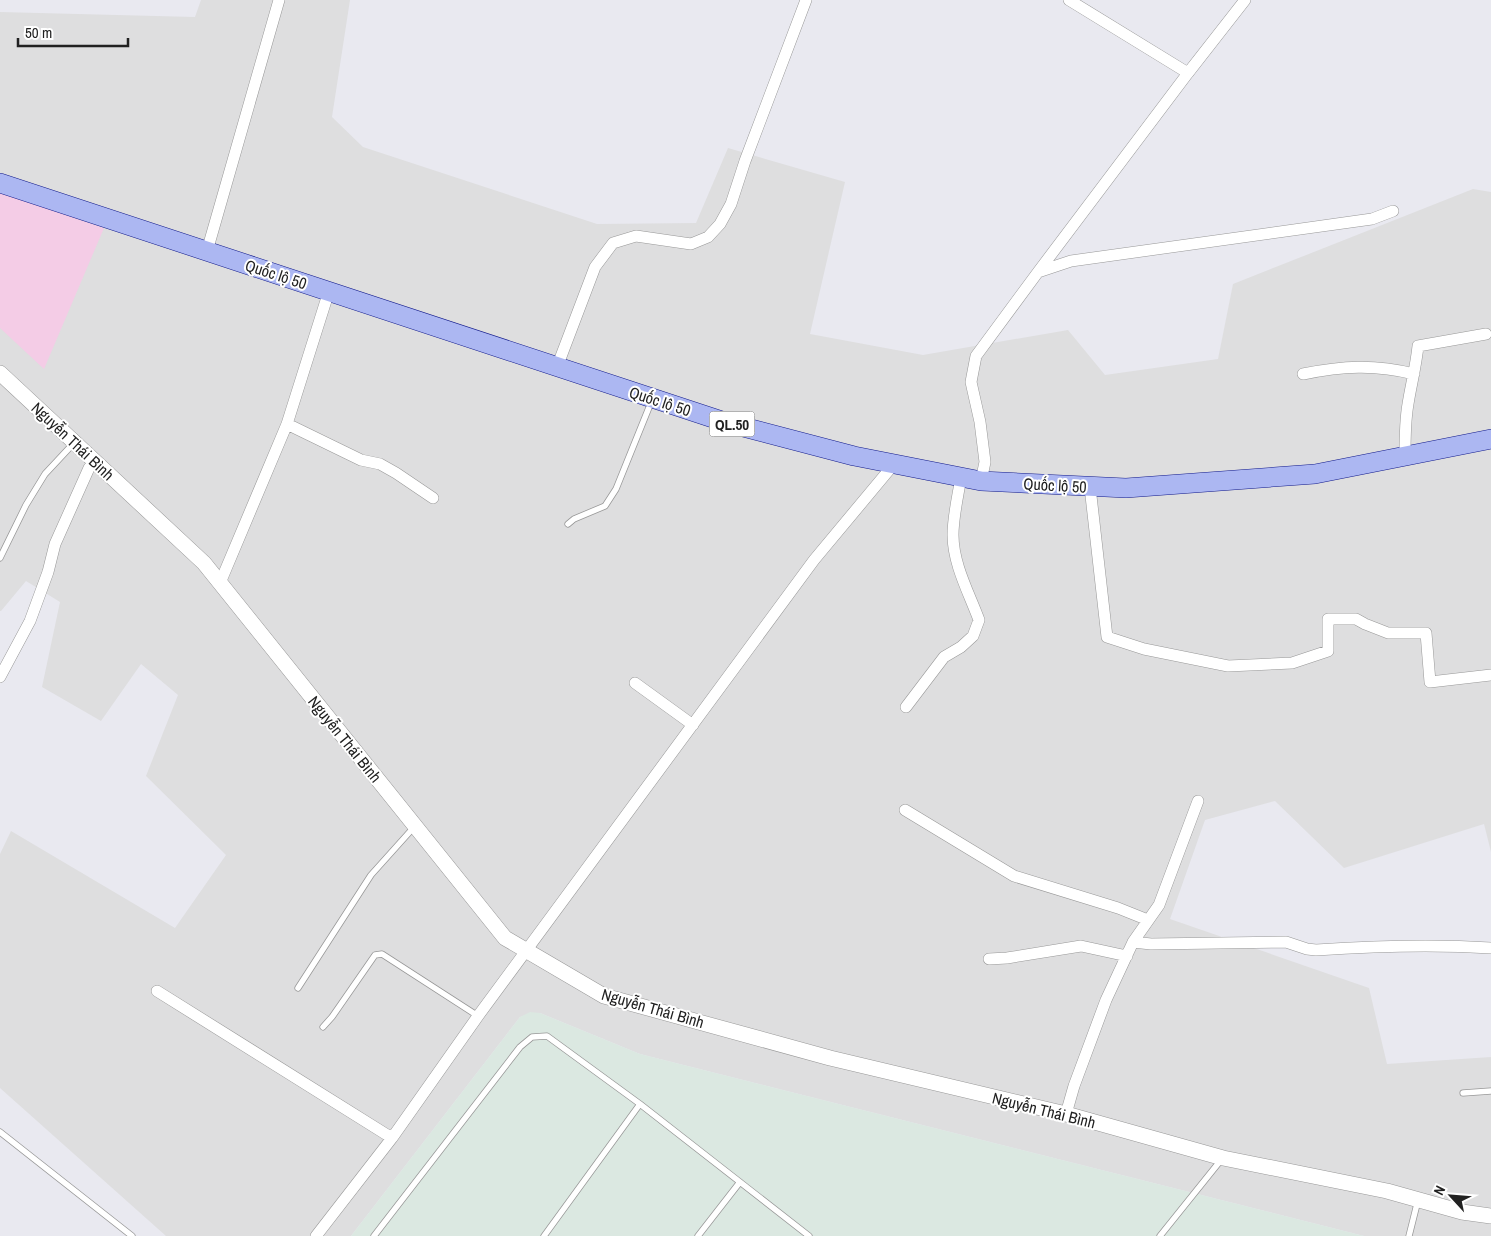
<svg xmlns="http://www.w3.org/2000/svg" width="1491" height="1236" font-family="'Archivo Narrow',sans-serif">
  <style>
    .residential { fill: #dededf }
    .industrial { fill: #dbe8e1 }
    .park { fill: #f4cce6 }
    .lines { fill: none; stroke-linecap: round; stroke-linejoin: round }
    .service-casing { stroke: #989898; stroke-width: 7 }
    .minor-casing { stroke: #989898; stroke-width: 12 }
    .tertiary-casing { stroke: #989898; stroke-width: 16 }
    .primary-casing { stroke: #121a8b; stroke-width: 20 }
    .service { stroke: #fff; stroke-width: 5.5 }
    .minor { stroke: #fff; stroke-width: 11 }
    .tertiary { stroke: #fff; stroke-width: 15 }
    .primary { stroke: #acb7f2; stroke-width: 19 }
    .labels { text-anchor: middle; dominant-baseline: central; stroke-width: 4; stroke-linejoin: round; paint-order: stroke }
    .shield { fill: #fff; stroke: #646464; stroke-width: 1 }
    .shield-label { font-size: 15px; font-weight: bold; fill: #212121 }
    .street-label { font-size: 16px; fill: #212121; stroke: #fff }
  </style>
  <rect width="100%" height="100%" fill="#e9e9f0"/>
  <!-- residential -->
  <path class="residential" d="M201,0H350L332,117L363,147L597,224L696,223L728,148L845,182L810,334L923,355L1068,330L1105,375L1218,359L1233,284L1473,189L1491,192V852L1484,824L1344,868L1275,801L1205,820L1170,919L1369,988L1387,1064L1491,1057V1236H1364L640,1054L540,1013L520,1017L351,1236H166L0,1088V854L11,831L175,928L226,855L146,776L178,695L141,664L101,721L42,687L60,602L26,581L1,611H0V12L195,17Z"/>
  <!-- industrial -->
  <path class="industrial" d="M530,1012L540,1013L640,1054L1364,1236H351L520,1017Z"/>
  <!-- park -->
  <path class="park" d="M0,192L104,228L44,369L0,328Z"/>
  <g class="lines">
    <defs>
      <path id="service" d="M568,524L574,519L605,506L616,489L652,400
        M0,558L26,505L45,474L73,444
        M298,988L371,875L415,826
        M323,1027L332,1017L375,955L382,954L478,1016
        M1463,1093L1491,1091
        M0,1132L132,1236
        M374,1236L520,1047L532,1037L547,1036L640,1104L809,1236
        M544,1236L640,1104
        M698,1236L740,1182
        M1160,1236L1221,1160
        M1409,1236L1418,1200"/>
      <path id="minor" d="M1069,0L1188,73L1245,0
        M207,251L279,0
        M1038,272L1071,261L1372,219L1393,211
        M557,367L595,267L613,243L636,236L691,244L708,237L720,224L731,204L745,161L806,0
        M1303,374C1342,366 1375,364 1414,374
        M287,424L361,460L380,464L396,473L433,498
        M1405,456C1405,439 1405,421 1408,404C1411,385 1416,366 1418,346L1486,334
        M981,481L985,462L980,422L971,382L976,356L1038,272L1188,73
        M1090,487L1107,637L1144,649L1228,666L1292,663L1328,651V619H1356L1365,624L1388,633H1426L1430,682L1491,675
        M220,583L287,424L329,291
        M0,677L30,621L48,572L55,544L89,468L96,462
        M635,683L693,725
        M906,707L944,657L961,647L973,636L979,620C969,593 953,564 953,535C953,516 958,496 961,477
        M905,810L1014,876L1118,908L1148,920
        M1133,942L1151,944L1286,942L1307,949L1316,950C1375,946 1433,944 1491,948
        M989,959L1007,958L1081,946L1127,956
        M157,991L392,1138
        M1066,1114L1074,1086L1106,1000L1133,942L1159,905L1198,801
        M316,1236L392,1138L478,1016L814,560L894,464"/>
      <path id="tertiary" d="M0,373L204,563L505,938L604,996L830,1058L1066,1114L1223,1158L1387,1191L1462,1212L1491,1216"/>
      <path id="primary" d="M0,183L728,423L854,456L981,481L1126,488L1315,474L1491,439"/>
    </defs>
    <!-- service casing -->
    <use href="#service" class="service-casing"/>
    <!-- minor casing -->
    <use href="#minor" class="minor-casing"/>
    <!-- tertiary casing -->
    <use href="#tertiary" class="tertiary-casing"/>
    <!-- primary casing -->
    <use href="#primary" class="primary-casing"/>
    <!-- service -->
    <use href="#service" class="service"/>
    <!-- minor -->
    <use href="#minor" class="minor"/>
    <!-- tertiary -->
    <use href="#tertiary" class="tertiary"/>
    <!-- primary -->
    <use href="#primary" class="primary"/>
  </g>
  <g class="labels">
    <!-- shield labels -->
    <rect class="shield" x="709.5" y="411.5" width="45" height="25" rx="4"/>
    <g class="shield-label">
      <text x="732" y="424">QL.50</text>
    </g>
    <!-- street labels -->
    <g class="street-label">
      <text transform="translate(276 274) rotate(18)">Quốc lộ 50</text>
      <text transform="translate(660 401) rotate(18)">Quốc lộ 50</text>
      <text transform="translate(73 441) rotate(43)">Nguyễn Thái Bình</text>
      <text transform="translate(1055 485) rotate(3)">Quốc lộ 50</text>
      <text transform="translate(345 739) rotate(51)">Nguyễn Thái Bình</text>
      <text transform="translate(653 1008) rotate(16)">Nguyễn Thái Bình</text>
      <text transform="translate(1044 1110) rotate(14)">Nguyễn Thái Bình</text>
    </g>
  </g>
  <!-- north arrow -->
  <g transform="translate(1451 1196) rotate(296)" stroke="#ffffff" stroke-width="4" paint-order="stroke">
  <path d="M0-4L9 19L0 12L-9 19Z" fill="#212121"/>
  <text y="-8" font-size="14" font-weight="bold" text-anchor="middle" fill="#212121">N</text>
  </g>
  <!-- scale -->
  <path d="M18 38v8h110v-8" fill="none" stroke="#212121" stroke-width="2.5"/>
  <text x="25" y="38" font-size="15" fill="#212121" stroke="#ffffff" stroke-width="4" paint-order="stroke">50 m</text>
</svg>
